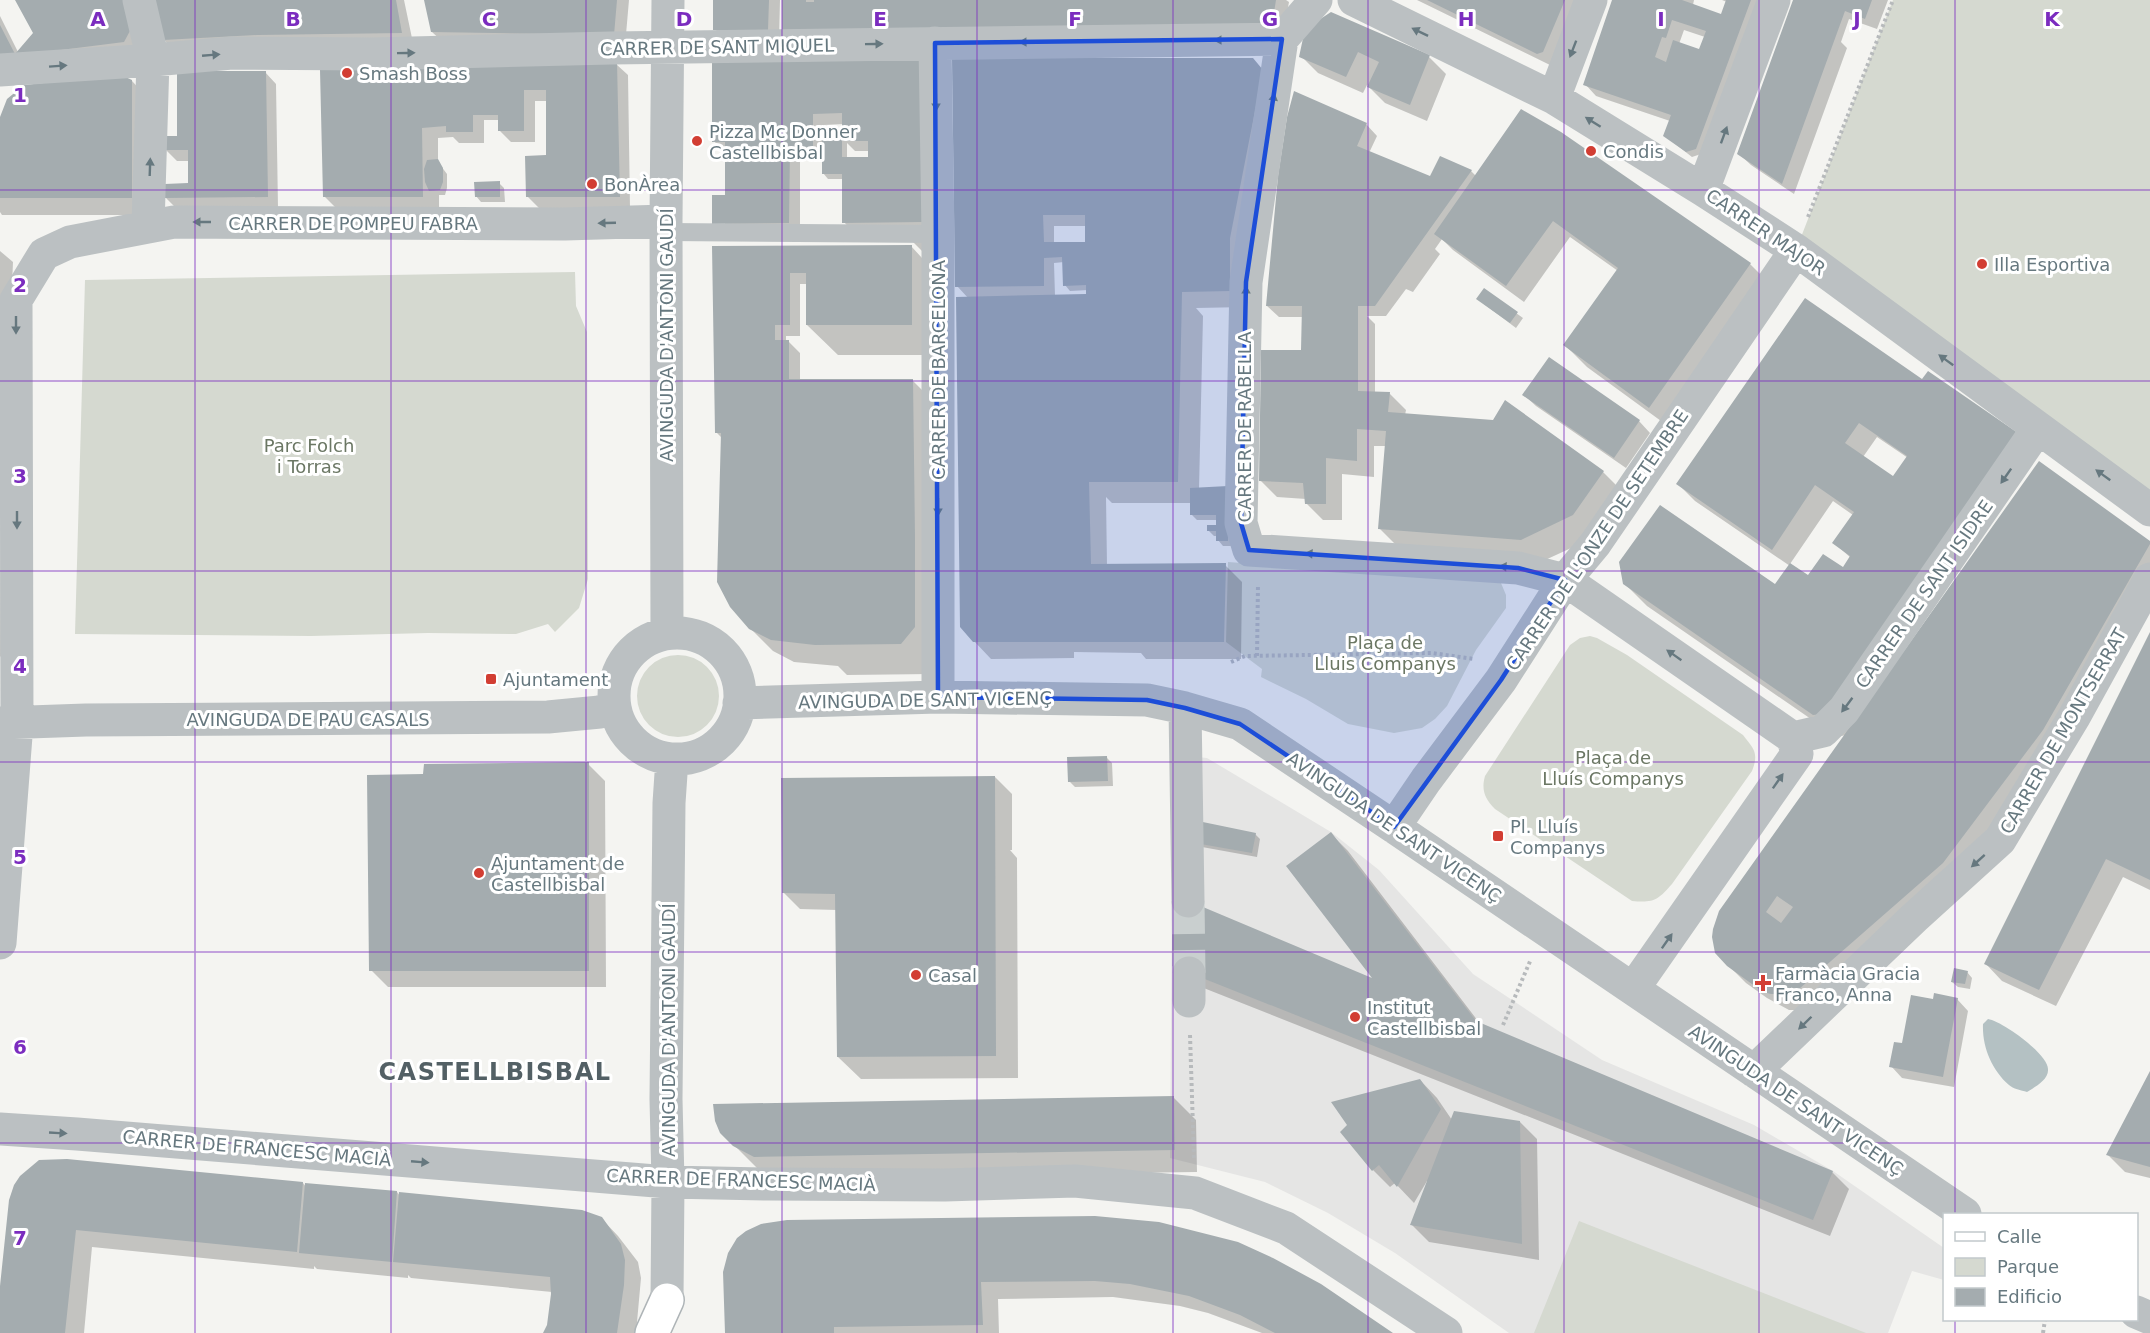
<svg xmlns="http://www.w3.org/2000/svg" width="2150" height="1333" font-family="'DejaVu Sans',sans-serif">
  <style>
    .built { fill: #e5e5e4 }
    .green { fill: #d5d9d0 }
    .water { fill: #b4c1c3 }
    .shadow { fill: #0003; fill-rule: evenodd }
    .building { fill: #a4acaf; fill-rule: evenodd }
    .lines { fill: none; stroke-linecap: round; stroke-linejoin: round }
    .street-tunnel { stroke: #c9cfcf; stroke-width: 33; stroke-dasharray: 33 16; stroke-linecap: butt }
    .secondary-casing { stroke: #aeb4b7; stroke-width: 36 }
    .path { stroke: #b7babc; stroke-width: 4; stroke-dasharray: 3 3; stroke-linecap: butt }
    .lane { stroke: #bbc0c2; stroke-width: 18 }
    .street { stroke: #bbc0c2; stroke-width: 33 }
    .secondary { stroke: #fff; stroke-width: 33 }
    .oneway { fill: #66787f }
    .marked { fill: #1d4ed8; fill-opacity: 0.2; stroke: #1d4ed8; stroke-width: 4.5; stroke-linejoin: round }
    .grid { fill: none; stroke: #7b2cbf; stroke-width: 1.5; stroke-opacity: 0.55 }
    .poi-dot { fill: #d23e33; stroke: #fff; stroke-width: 2 }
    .labels { text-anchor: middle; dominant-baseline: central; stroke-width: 6; stroke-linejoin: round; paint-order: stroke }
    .street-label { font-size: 18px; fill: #66787f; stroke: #fff }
    .poi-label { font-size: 18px; fill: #66787f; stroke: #fff; text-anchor: start }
    .park-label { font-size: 18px; fill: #6b7764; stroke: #fff }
    .district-label { font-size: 24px; font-weight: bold; letter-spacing: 1.5px; fill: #536065; stroke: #fff }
    .grid-label { font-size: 20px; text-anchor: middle; font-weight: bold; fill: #7b2cbf; stroke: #fff; stroke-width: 6; stroke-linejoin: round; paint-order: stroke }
  </style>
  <rect width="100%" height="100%" fill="#f4f4f1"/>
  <!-- built -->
  <path class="built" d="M1173,755L1207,758L1331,832L1379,870L1473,974L1602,1060L1754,1125L1833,1171L1944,1248V1280L1912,1271L1888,1333H1509L1395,1253L1328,1213L1265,1182L1170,1158Z"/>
  <!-- green -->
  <path class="green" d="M1893,0H2150V510L1796,250Z
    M575,272L576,306L587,332L588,579L579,608L555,632L548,624L516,634L428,633L311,636L75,634L85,280Z
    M1228,562L1495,581L1501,583L1506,595V608L1476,650L1447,706L1435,719L1422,728L1394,733L1348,724L1306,699L1261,677L1262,669L1226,642Z
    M1590,636L1597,638L1627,655L1743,735C1754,749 1759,753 1752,771L1672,884C1658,900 1654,903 1632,901L1495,809C1485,799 1481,790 1485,776L1570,645L1580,638Z
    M637 696a41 41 0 1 1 82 0a41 41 0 1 1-82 0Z
    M1579,1221L1866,1333H1534Z"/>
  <!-- water -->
  <path class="water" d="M1988,1019C2002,1021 2048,1054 2048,1069C2049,1080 2035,1087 2027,1092C2021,1090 2013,1089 2009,1085C1992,1070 1982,1047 1983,1024Z"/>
  <!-- shadow -->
  <path class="shadow" d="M17,0H135V52L0,65V16L18,52L35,33Z
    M156,0H404L413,43L181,57L164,40Z
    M426,0H629L625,46L444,43L432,32Z
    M715,0H780L779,41H726L715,29Z
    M783,0H1286L1289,2L1283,35L1068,37Z
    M1417,0H1581L1550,65Z
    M1614,0H1694L1693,5L1722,16L1727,2L1722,0H1766L1701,154L1692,157L1665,136L1670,121L1596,96L1585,84ZM1684,30L1705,37L1700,51L1679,44Z
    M1795,0H1888L1877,29L1849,19L1841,42L1847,48L1794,194L1751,165L1739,154Z
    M1307,29L1429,57L1446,74L1427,121L1385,103L1367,85L1363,93L1318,73L1301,56Z
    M713,63L951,92L924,253L905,234H855L844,222V179H828L823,173V158H800V234L725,235V153L714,141ZM844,124V129H824V125ZM847,143L855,151H870V159H847Z
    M616,64L628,75L630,208H539L527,196L548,157V101H535V142H511L500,131L499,120H484V143H459L453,137L438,138V162L447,174V188L445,195H439V213H341L324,196L322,71Z
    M1264,71L1247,307L1196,308L1203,316L1199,489L1227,487L1233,546H1223L1218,540V536H1214L1208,530L1218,526V520H1197L1192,515V503H1112L1106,497L1107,565H1225L1242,582L1241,659H1146L1141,653L1074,652V658L991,659L974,641L969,299L957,286L956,194ZM1054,226H1087V246L1054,243ZM1064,262L1065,285L1070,291L1088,290V295L1055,296L1054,263Z
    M265,72L276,84L278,208L177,209L166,198L189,185L190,161H177L166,150L178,137Z
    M132,81L149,99L148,215H2L0,212V121Z
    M1366,124L1377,136L1369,153L1437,181L1441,158L1471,171L1476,176L1750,264L1772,286L1672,429L1587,367L1565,345L1618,271L1570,237L1524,302L1453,250L1442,239L1435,249L1440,254L1413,292L1406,289L1386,316H1367L1375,324V393H1389L1406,410L1405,415L1603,472L1625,494L1595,537L1543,561L1402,551L1380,529L1386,446H1374V477L1342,474V520H1323L1306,503V499L1277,497L1260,480L1303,351V317H1279L1267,306Z
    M499,183L504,188L505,202H481L476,196Z
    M911,246L922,258L942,355H838L807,325V284H800V336H786V342H789L800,353V381L912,380L943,411L932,674L847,675L838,666L794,662L773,651L750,628L722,438L716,432L714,247Z
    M0,251L13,262L10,332L0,331Z
    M1484,290L1523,318L1516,328L1484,304Z
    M1922,381L1880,661L2150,543V574L1966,884L1800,1010H1789L1767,998L1746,983L1728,965L1846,735L1837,737L1647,606L1624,583L1782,591L1790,566L1695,501L1678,484ZM1877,437L1908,458L1894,478L1863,457ZM1833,501L1853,515L1834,543L1851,558L1843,569L1809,577L1790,564Z
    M1524,395L1639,421L1650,433L1626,468L1536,406Z
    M0,480L1,656L0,657Z
    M2150,635V890L2123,877L2056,1006L2002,981L1986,964Z
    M1107,758L1112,763L1113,786L1075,787L1070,782Z
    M588,764L605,781L606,987H388L371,970L425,776Z
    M995,777L1012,794V850H1010L1017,858L1018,1078L861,1079L838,1057L837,910L800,909L783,892Z
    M1255,834L1260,839L1257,857L1202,847L1197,842Z
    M1331,834L1348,851L1481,1025L1832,1172L1849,1189L1830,1236L1191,983L1173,965L1377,981Z
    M1967,972L1972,978L1970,989L1958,987L1952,982Z
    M1957,999L1968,1011L1954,1087L1902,1078L1891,1066L1903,1044L1934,1001Z
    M2150,1075V1178L2125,1172L2108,1155Z
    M1420,1080L1437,1098L1452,1120L1520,1122L1537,1139L1539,1260L1429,1242L1412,1225L1428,1182L1427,1181L1414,1203L1395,1183L1390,1187L1373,1170Z
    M1173,1097L1196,1120L1197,1172L777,1178L757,1168L721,1132Z
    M303,1183L306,1187L397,1192L400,1196L601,1218L618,1236L638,1262L641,1278L636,1333H545L548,1326L552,1292L411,1278L408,1275V1278L317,1269L314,1266V1269L92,1247L84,1333H0V1297L11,1201Z
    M1094,1218L1390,1333H1262L1208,1313L1180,1306L1113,1297L998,1299L999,1333H726Z"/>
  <!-- building -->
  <path class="building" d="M15,0H126L131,29L124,42L13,56L0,55V25L15,54L33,33Z
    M154,0H396L402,33L257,35L163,40Z
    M424,0H617L614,35L431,32Z
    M713,0H769L768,30H713Z
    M782,0H806V2H814V0H1276L1272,25L782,30Z
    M1427,0H1565L1543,52L1537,54Z
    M1612,0H1682L1721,14L1726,0H1751L1696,149L1686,152L1663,136L1671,115L1583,85ZM1672,20L1706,31L1699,49L1673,40L1666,62L1655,57L1662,37L1666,38Z
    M1793,0H1872L1865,19L1845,11L1782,184L1737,154Z
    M1331,12L1430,55L1410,105L1367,87L1379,62L1358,52L1346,77L1299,57L1305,29Z
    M952,58H1253L1263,70L1230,238V291L1182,292L1178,482H1089L1091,564L1226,563L1224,642H973L960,627L956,297L1086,294V285L1063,286L1062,257L1044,258V286L955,287ZM1043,215H1085V242H1044Z
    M921,60L923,222L842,223V174H822V128L842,127V113L813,114V148H790L789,223L712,224V195H725V142H712V62ZM842,141H868V157H842Z
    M617,62L620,197H526L525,156L546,155V90H524V131H498V115H473V132H446V126L422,128L423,197H323L320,70Z
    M189,71H266L268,197L164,198L165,184L188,183V150H165L164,136H177V74Z
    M121,75L132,80V198H0V117L7,99L24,85Z
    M1294,91L1367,123L1357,146L1430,176L1440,156L1472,170L1375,306H1358V391L1390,392L1388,412L1493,420L1505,400L1604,471L1573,515L1521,540L1378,529L1386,431L1357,429V461L1326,458V504H1305L1303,483L1259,481L1261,350H1301L1302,306H1266L1278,176L1287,117Z
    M1521,109L1561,132L1751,263L1649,408L1563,345L1618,268L1553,221L1506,286L1434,234Z
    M438,159L443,168V182L440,190L429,191L425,182L424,169L427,160Z
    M500,181V197H475L474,182Z
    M912,245V325H806V273H790V325H775V340H789V379H913L915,537V627L901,644L815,645L771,640L749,629L730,607L717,582L721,433H715L712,246Z
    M1484,288L1518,312L1510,323L1476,299Z
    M1805,298L1922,379L1928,371L2018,433L1822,714L1813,715L1623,584L1619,562L1660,505L1775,584L1790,563L1808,575L1823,554L1843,567L1850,556L1832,543L1854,512L1815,485L1772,550L1676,484ZM1859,423L1907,456L1893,476L1845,443Z
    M1549,357L1640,420L1614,458L1522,395Z
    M2039,461L2150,541V544L2108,617L2085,602L2108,617L2043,730L1943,863L1799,989L1783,994H1771L1763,992L1727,966L1715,953L1712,937L1713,929L1719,911ZM1777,896L1793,907L1781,923L1766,912Z
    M1228,486V541H1216V531H1207V525H1216V515H1190V488Z
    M2150,632V880L2106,859L2039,990L1984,964Z
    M1107,756L1108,781L1068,782L1067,757Z
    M589,762V971H369L367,775L423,774L424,764Z
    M995,776L996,1056L837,1057L835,894L782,893L781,778Z
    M1193,820L1256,833L1252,853L1195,843Z
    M1331,832L1476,1021L1833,1171L1813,1220L1172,966V894L1372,978L1286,866Z
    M1954,968L1968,971L1965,984L1951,982Z
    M1934,993L1958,998L1943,1077L1889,1067L1894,1042L1902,1043L1911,995L1933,999Z
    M2150,1071V1167L2106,1155Z
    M1420,1079L1441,1109L1397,1187L1379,1165L1372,1171L1340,1132L1347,1125L1331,1102Z
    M1174,1096L1175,1150L754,1157L733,1146L720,1133L715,1121L713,1104Z
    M1454,1111L1520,1121L1522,1244L1410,1225Z
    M67,1159L303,1182L297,1252L76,1230L65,1333H0V1286L9,1200L14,1185L20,1176L39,1160Z
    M305,1183L397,1191L392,1262L299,1253Z
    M399,1192L582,1210L602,1217L621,1244L625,1260L624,1285L617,1333H543L547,1325L551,1294L550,1277L393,1262Z
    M1095,1216L1159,1222L1238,1242L1273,1258L1321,1284L1393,1333H1275L1240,1315L1189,1296L1130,1284L1095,1281L981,1282L983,1325L834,1327V1333H725L723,1272L728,1253L737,1238L746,1231L761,1224L787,1220Z"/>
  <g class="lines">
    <!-- street-tunnel -->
    <path class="street-tunnel" d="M1188,901L1189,973"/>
    <defs>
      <path id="secondary" d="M652,1333L667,1300"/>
    </defs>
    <!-- secondary casing -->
    <use href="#secondary" class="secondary-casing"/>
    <!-- path -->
    <path class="path" d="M1808,217L1893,0
      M1257,656L1258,584
      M1231,662L1245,656L1432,653L1474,659
      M1503,1025L1531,959
      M1190,1035L1194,1159
      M2043,1333L2045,1320"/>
    <!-- lane -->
    <path class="lane" d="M667,232L938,234"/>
    <!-- street -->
    <path class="street" d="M139,0L153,60L148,226
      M1316,0L1282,39L1246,282L1241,523L1249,550L1518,568L1565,580L1793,738L1797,754L1633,989
      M1354,0L1554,98L1703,190L1796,250L2150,510
      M935,43L938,234V697
      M0,70L153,60L232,53L373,54L611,48L1282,39
      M1554,98L1591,0
      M1703,190L1774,0
      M667,633L666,221L668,0
      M614 696a63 63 0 1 1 126 0a63 63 0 1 1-126 0Z
      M739,703L938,697L1147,700L1185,708L1240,724L1394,827L1965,1214
      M1185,708L1188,901
      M0,723L86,720L548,717L600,712L614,706
      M1793,738L1823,731L1844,710L2038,428
      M1394,827L1426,780L1501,680L1565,580L1595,544L1796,250
      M0,943L17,723L16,300L44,254L70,242L174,222L565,224L666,221
      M1189,973V1001
      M1754,1071L1914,918L2000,840L2074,717L2150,579
      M0,1129L77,1134L668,1182L768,1184L945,1185L1075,1181L1195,1193L1286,1228L1446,1333
      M667,1300L668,1182L666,1099L669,803L672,759
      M2136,1312L2150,1318"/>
    <!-- secondary -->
    <use href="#secondary" class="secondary"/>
  </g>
  <!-- one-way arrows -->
  <defs><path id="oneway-solid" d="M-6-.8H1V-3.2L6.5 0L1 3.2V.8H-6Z" transform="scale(1.5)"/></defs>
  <g class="oneway">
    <use href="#oneway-solid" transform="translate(1420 32) rotate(-154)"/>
    <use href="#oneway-solid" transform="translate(1223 40) rotate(179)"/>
    <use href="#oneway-solid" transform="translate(1028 42) rotate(179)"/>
    <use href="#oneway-solid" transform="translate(874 44) rotate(-1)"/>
    <use href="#oneway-solid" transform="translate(1573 49) rotate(111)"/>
    <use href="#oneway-solid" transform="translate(406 53) rotate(-1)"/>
    <use href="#oneway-solid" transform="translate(211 55) rotate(-5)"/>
    <use href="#oneway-solid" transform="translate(58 66) rotate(-4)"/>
    <use href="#oneway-solid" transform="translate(936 102) rotate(89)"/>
    <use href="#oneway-solid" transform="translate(1273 102) rotate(-82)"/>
    <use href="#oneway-solid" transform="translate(1593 122) rotate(-148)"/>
    <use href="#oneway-solid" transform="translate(1724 135) rotate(-70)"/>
    <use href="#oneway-solid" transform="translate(150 167) rotate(-88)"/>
    <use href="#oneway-solid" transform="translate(202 222) rotate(-180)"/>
    <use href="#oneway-solid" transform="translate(607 223) rotate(178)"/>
    <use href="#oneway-solid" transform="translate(1246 295) rotate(-89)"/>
    <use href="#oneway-solid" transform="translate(16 325) rotate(90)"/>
    <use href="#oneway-solid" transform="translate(1946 360) rotate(-144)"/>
    <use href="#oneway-solid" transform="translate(2103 475) rotate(-144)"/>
    <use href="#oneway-solid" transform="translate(2006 476) rotate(125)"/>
    <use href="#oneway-solid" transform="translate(938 507) rotate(90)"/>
    <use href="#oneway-solid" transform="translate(17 520) rotate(90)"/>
    <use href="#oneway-solid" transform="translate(1314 554) rotate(-176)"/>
    <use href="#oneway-solid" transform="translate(1508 567) rotate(-176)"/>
    <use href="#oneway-solid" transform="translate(1674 655) rotate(-145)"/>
    <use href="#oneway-solid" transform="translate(1847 705) rotate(127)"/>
    <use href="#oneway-solid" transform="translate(1778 781) rotate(-55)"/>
    <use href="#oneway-solid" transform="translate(1978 861) rotate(138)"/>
    <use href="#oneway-solid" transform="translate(1667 941) rotate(-55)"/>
    <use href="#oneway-solid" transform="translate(1805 1023) rotate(136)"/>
    <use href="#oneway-solid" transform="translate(58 1133) rotate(3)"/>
    <use href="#oneway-solid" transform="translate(420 1162) rotate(5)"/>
  </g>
  <!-- marked area -->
  <path class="marked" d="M1282,39L1246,282L1241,523L1249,550L1518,568L1565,580L1501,680L1394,827L1240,724L1185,708L1147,700L938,697L935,43Z"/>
  <!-- grid -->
  <path class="grid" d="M195,0V1333M391,0V1333M586,0V1333M782,0V1333M977,0V1333M1173,0V1333M1368,0V1333M1564,0V1333M1759,0V1333M1955,0V1214M0,190H2150M0,381H2150M0,571H2150M0,762H2150M0,952H2150M0,1143H2150M1955,1320V1333"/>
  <!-- markers -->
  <g class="poi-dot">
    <circle cx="347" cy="73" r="6"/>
    <circle cx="697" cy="141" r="6"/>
    <circle cx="1591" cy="151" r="6"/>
    <circle cx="592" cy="184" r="6"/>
    <circle cx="1982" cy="264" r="6"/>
    <rect x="485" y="673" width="12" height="12" rx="3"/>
    <rect x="1492" y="830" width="12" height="12" rx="3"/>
    <circle cx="479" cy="873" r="6"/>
    <circle cx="916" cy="975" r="6"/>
    <path d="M1760 974h6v6h6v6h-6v6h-6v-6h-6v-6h6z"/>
    <circle cx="1355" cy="1017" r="6"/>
  </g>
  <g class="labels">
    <!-- street labels -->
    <g class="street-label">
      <text transform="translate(717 47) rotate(-1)">CARRER DE SANT MIQUEL</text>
      <text x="353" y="223">CARRER DE POMPEU FABRA</text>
      <text transform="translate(1766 232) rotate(34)">CARRER MAJOR</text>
      <text transform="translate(666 335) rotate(-90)">AVINGUDA D'ANTONI GAUDÍ</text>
      <text transform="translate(938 370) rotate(-90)">CARRER DE BARCELONA</text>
      <text transform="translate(1244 427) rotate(-90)">CARRER DE RABELLA</text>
      <text transform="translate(1597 540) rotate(-56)">CARRER DE L'ONZE DE SETEMBRE</text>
      <text transform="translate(1924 594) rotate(-55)">CARRER DE SANT ISIDRE</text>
      <text transform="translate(925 700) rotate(-1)">AVINGUDA DE SANT VICENÇ</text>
      <text x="308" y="719">AVINGUDA DE PAU CASALS</text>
      <text transform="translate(2063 731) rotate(-60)">CARRER DE MONTSERRAT</text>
      <text transform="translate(1394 827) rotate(34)">AVINGUDA DE SANT VICENÇ</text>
      <text transform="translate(668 1030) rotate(-90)">AVINGUDA D'ANTONI GAUDÍ</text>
      <text transform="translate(1796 1100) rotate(34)">AVINGUDA DE SANT VICENÇ</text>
      <text transform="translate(257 1148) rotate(5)">CARRER DE FRANCESC MACIÀ</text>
      <text transform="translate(741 1180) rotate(2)">CARRER DE FRANCESC MACIÀ</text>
    </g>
    <!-- poi labels -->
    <g class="poi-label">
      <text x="359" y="73">Smash Boss</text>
      <text x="709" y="131">Pizza Mc Donner<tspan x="709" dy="21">Castellbisbal</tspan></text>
      <text x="1603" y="151">Condis</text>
      <text x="604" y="184">BonÀrea</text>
      <text x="1994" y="264">Illa Esportiva</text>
      <text x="503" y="679">Ajuntament</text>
      <text x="1510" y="826">Pl. Lluís<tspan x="1510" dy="21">Companys</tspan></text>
      <text x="491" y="863">Ajuntament de<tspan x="491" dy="21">Castellbisbal</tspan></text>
      <text x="1775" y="973">Farmàcia Gracia<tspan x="1775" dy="21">Franco, Anna</tspan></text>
      <text x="928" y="975">Casal</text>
      <text x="1367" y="1007">Institut<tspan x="1367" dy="21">Castellbisbal</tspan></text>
    </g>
    <!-- park labels -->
    <g class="park-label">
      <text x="309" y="445">Parc Folch<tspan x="309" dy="21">i Torras</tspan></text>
      <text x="1385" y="642">Plaça de<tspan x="1385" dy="21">Lluis Companys</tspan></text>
      <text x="1613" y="757">Plaça de<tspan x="1613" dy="21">Lluís Companys</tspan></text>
    </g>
    <!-- district labels -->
    <g class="district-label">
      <text x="495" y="1072">CASTELLBISBAL</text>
    </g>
  </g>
  <g class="grid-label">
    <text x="98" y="26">A</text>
    <text x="293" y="26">B</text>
    <text x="489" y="26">C</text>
    <text x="684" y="26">D</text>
    <text x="880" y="26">E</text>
    <text x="1075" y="26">F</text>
    <text x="1270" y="26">G</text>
    <text x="1466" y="26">H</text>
    <text x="1661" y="26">I</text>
    <text x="1857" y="26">J</text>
    <text x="2052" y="26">K</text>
    <text x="20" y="102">1</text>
    <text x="20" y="292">2</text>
    <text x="20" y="483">3</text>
    <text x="20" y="673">4</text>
    <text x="20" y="864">5</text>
    <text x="20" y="1054">6</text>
    <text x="20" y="1245">7</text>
  </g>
  <!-- legend -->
  <rect x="1943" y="1213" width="195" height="108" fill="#ffffff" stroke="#c2c9cc" stroke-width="1.5"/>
  <rect x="1955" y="1232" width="30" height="9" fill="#ffffff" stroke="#c2c9cc" stroke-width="1.5"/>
  <text x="1997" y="1243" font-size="18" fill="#66787f">Calle</text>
  <rect x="1955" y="1258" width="30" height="18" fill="#d5d9d0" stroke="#c2c9cc" stroke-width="1.5"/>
  <text x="1997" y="1273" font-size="18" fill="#66787f">Parque</text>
  <rect x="1955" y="1288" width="30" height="18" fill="#a4acaf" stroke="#c2c9cc" stroke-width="1.5"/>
  <text x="1997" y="1303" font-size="18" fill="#66787f">Edificio</text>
</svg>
